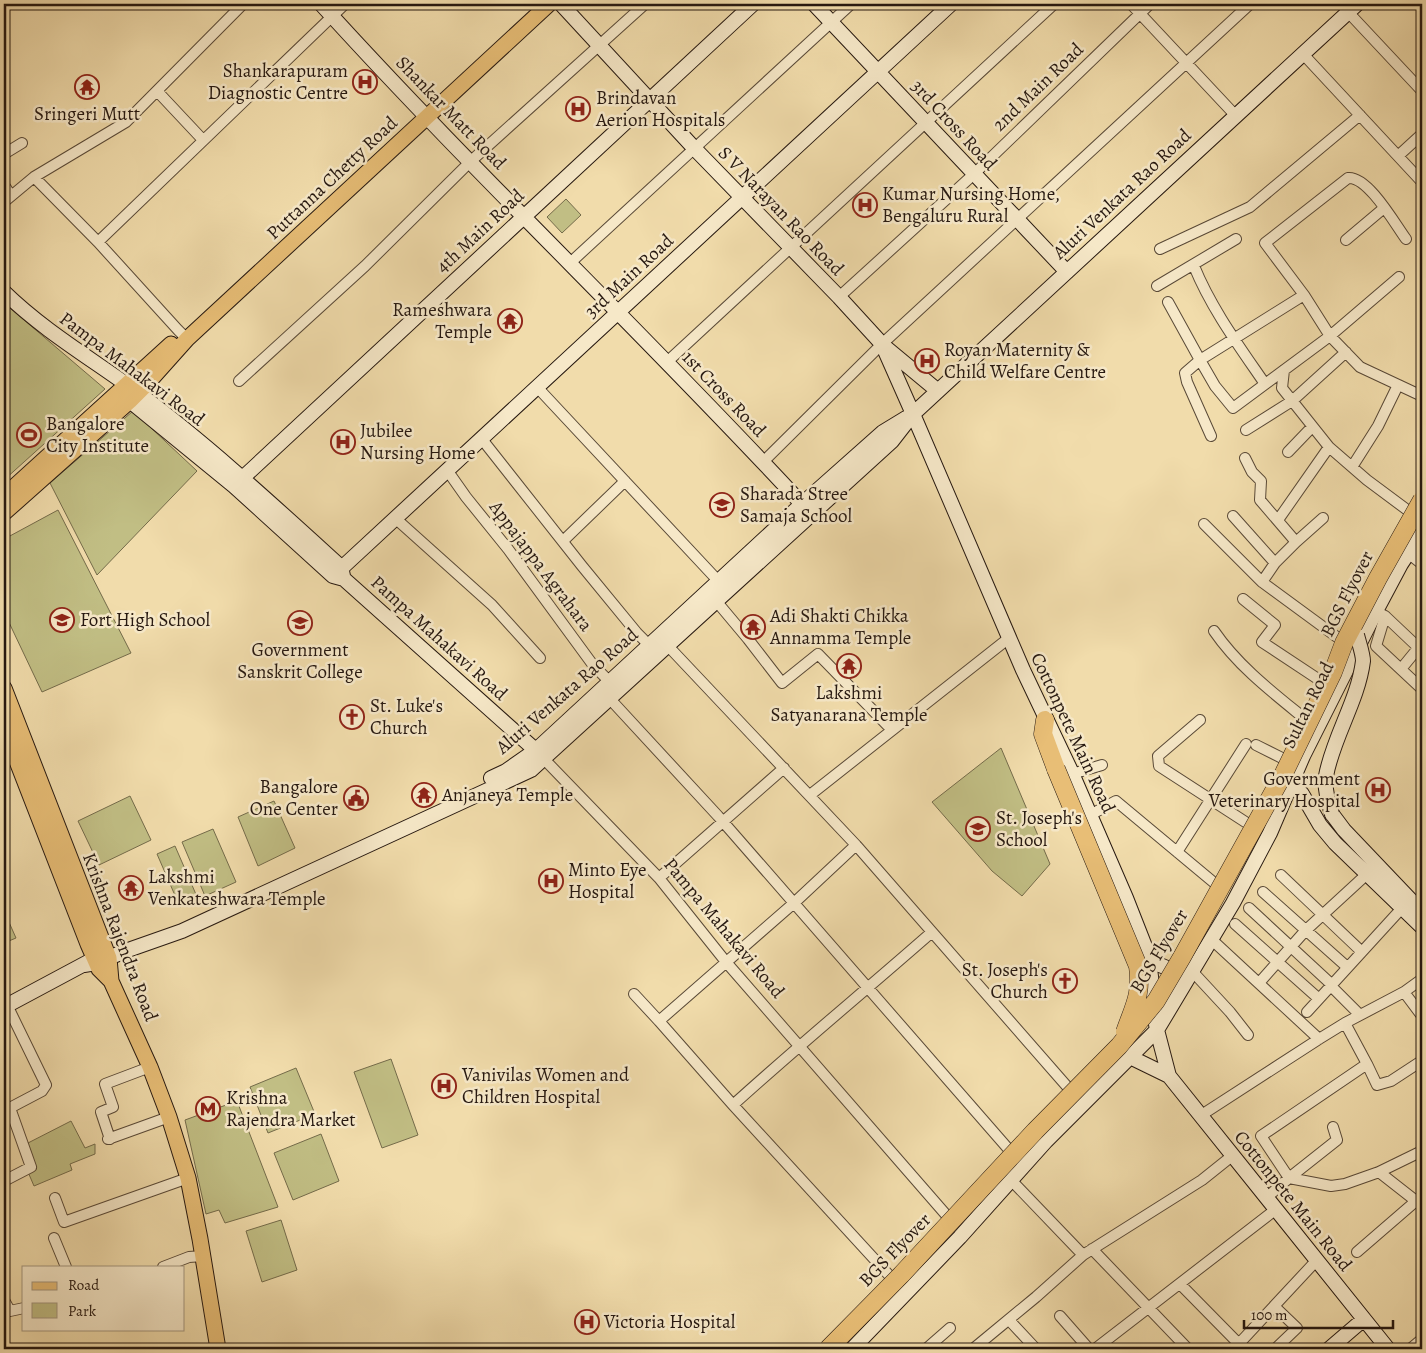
<svg xmlns="http://www.w3.org/2000/svg" width="1426" height="1353" font-family="Alegreya,serif">
  <style>
    .green { fill: #c1be84; stroke: #746b4a }
    .lines { fill: none; stroke-linecap: round; stroke-linejoin: round }
    .street-casing { stroke: #594937; stroke-width: 12 }
    .secondary-casing { stroke: #261810; stroke-width: 16 }
    .primary-casing { stroke: #261810; stroke-width: 17 }
    .highway-casing { stroke: #261810; stroke-width: 19 }
    .street { stroke: #f6e8c8; stroke-width: 10 }
    .secondary { stroke: #f6e8c8; stroke-width: 14 }
    .primary { stroke: #e8be76; stroke-width: 15 }
    .highway { stroke: #e8be76; stroke-width: 18 }
    .secondary-bridge-casing { stroke: #261810; stroke-width: 16; stroke-linecap: butt }
    .highway-bridge-casing { stroke: #261810; stroke-width: 19; stroke-linecap: butt }
    .secondary-bridge { stroke: #f6e8c8; stroke-width: 14 }
    .highway-bridge { stroke: #e8be76; stroke-width: 18 }
    .labels { text-anchor: middle; dominant-baseline: central; stroke-width: 5; stroke-linejoin: round; paint-order: stroke }
    .poi-label { font-size: 19px; fill: #261810; stroke: #f6e8c8; text-anchor: start }
    .street-label { font-size: 19px; fill: #261810; stroke: #f6e8c8 }
  </style>
  <rect width="100%" height="100%" fill="#f1dcab"/>
  <filter id="stains"><feTurbulence type="fractalNoise" baseFrequency=".004" numOctaves="4"/><feColorMatrix values="0 0 0 0 .2 0 0 0 0 .09 0 0 0 0 .02 0 0 0 .5 -.17"/></filter>
  <radialGradient id="worn" r=".72"><stop offset=".6" stop-color="#630" stop-opacity="0"/><stop offset="1" stop-color="#630" stop-opacity=".3"/></radialGradient>
  <!-- green -->
  <path class="green" d="M566,199L581,215L562,233L547,217Z
    M10,308L105,389L4,480V313Z
    M133,411L197,471L97,575L50,483Z
    M58,510L131,653L42,692L4,612V564L8,537Z
    M1001,748L1050,864L1022,896L992,871L932,802Z
    M130,796L151,840L99,865L78,821Z
    M274,801L295,848L258,866L238,817Z
    M213,829L236,882L205,896L182,842Z
    M175,846L198,899L180,907L157,854Z
    M4,911L16,938L4,943Z
    M391,1059L418,1135L382,1148L354,1072Z
    M296,1068L315,1114L268,1133L250,1087Z
    M237,1101L278,1207L225,1223L219,1210L206,1214L185,1120Z
    M71,1121L85,1148L95,1144V1154L70,1164L72,1170L34,1186L28,1172L26,1144Z
    M321,1134L339,1181L293,1200L274,1153Z
    M281,1220L297,1270L262,1282L246,1231Z"/>
  <g class="lines">
    <defs>
      <path id="street" d="M1131,4L1236,116
        M1348,12L1422,91
        M1303,54L1422,182
        M157,91L203,140
        M4,154L22,143
        M1398,156L1422,134
        M34,177L98,242L178,330L187,339
        M4,185L11,196
        M4,202L34,177L126,122L243,4
        M1406,239C1395,224 1368,176 1348,178L1265,243L1304,295L1330,336L1360,367L1422,396
        M1346,240L1384,208
        M98,242L345,4
        M1160,249L1250,207L1360,115
        M570,263L851,4
        M1194,266C1211,308 1239,346 1265,384
        M1157,286L1236,239
        M1304,295L1200,360L1215,386L1233,408L1330,336L1399,277
        M839,297L974,174L1150,4
        M1168,302L1200,360L1185,373L1187,382L1211,436
        M667,362L1054,4
        M1284,370L1282,388L1329,447L1367,480L1410,512
        M239,381L365,266L471,161L645,4
        M537,387L722,585
        M1246,430L1292,401L1346,352
        M481,438L582,566L637,633L649,645
        M1288,452L1312,427
        M1245,458L1252,472L1261,481L1260,500L1296,542L1275,563L1262,582
        M763,462L882,344L1250,4
        M1352,467L1378,426L1398,385
        M447,470L466,497L508,549L593,665L609,681
        M1233,516L1275,563
        M395,518L492,605L540,658
        M1278,520L1329,447
        M1204,524L1262,582L1341,640
        M563,541L625,481
        M1296,542L1323,518
        M1408,553L1422,564
        M1243,599L1275,625L1262,642L1321,681
        M717,602L748,639L782,683L818,654L892,730
        M1376,611L1385,616L1376,646L1422,689
        M1385,616L1422,651
        M1214,631C1238,666 1272,692 1304,718
        M668,646L856,845L1071,1091
        M1401,669L1419,647
        M610,699L718,816L1011,1152
        M1200,720L1158,756L1159,766L1250,825
        M1256,745L1284,759
        M544,759L659,878L726,962L948,1217
        M1072,774L1102,765
        M810,795L1009,638
        M1090,815L1116,801L1218,886
        M856,845L794,903L659,1021L733,1105L898,1285
        M1177,852L1246,744
        M1281,875L1361,951
        M659,878L784,768
        M1263,892L1346,966
        M1249,908L1330,983
        M1235,924L1318,998
        M1211,939L1319,1039
        M1192,971L1230,1012L1248,1035
        M1259,983L1305,931L1367,874
        M1331,986L1360,1015
        M1404,992L1422,1016
        M634,994L659,1021
        M1307,1012L1402,908
        M1345,1023L1367,1064L1377,1085L1391,1081L1420,1062
        M1367,1064L1261,1136L1289,1178L1331,1186L1345,1184L1379,1172L1422,1151
        M733,1105C798,1046 866,990 932,932
        M4,1111L42,1091L46,1085L7,1005
        M1200,1116L1319,1039L1345,1023L1404,992L1422,979
        M108,1139L169,1117
        M110,1139L101,1112L113,1107L105,1084L150,1067
        M1011,1180L1083,1255
        M4,1181L31,1167L10,1108
        M55,1198L64,1222L188,1178
        M1266,1198L1289,1178L1337,1140L1333,1127
        M54,1238L66,1267
        M1092,1249L1188,1349
        M1357,1252L1416,1201L1379,1172
        M163,1267L189,1257L203,1256
        M1180,1284L1239,1344
        M4,1300L10,1311L24,1308
        M1274,1306L1297,1328L1275,1349
        M1060,1316L1089,1349
        M1009,1320L1036,1349
        M926,1349L950,1328
        M973,1349L1036,1297L1083,1255L1202,1180L1232,1156
        M1095,1349L1275,1210
        M1234,1349L1316,1261
        M1410,1349L1422,1339"/>
      <path id="secondary" d="M321,4C476,175 645,334 802,504
        M561,4L694,148L839,297L882,344L913,414L1023,670L1071,771L1126,898L1148,954L1152,984V1000L1157,1030L1169,1076L1388,1349
        M814,4L1067,272
        M4,292C44,331 92,359 137,392C209,446 275,507 341,567L343,576
        M885,347L938,391
        M130,401L234,486L333,576L344,579L541,755
        M234,486L753,4
        M333,576L951,4
        M491,778L506,771L536,750L802,504L883,432L906,418
        M1285,778L1292,783L1302,794L1320,825L1335,843L1422,927
        M1332,814L1344,830L1422,912
        M1148,954L1160,965L1181,974
        M84,965L96,963L128,950L182,931L531,770L892,441L913,414L1357,4
        M4,1007L90,961
        M1130,1057L1169,1076
        M852,1349L960,1237L1046,1141L1157,1030L1233,903L1270,833L1303,756L1376,611L1401,564L1422,532
        M1329,1349L1364,1319"/>
      <path id="primary" d="M4,496L171,344
        M4,513L130,401L145,386L187,339L549,4
        M4,688L109,958L111,981L150,1067L169,1117L188,1178L200,1239L218,1349
        M4,728L88,944L99,969L111,981"/>
      <path id="highway" d="M1045,720L1043,734L1056,769"/>
    </defs>
    <!-- street casing -->
    <use href="#street" class="street-casing"/>
    <!-- secondary casing -->
    <use href="#secondary" class="secondary-casing"/>
    <!-- primary casing -->
    <use href="#primary" class="primary-casing"/>
    <!-- highway casing -->
    <use href="#highway" class="highway-casing"/>
    <!-- street -->
    <use href="#street" class="street"/>
    <!-- secondary -->
    <use href="#secondary" class="secondary"/>
    <!-- primary -->
    <use href="#primary" class="primary"/>
    <!-- highway -->
    <use href="#highway" class="highway"/>
    <defs>
      <path id="secondary-bridge" d="M1332,814C1328,802 1324,788 1326,776C1333,737 1358,701 1363,661C1363,654 1359,643 1357,635"/>
      <path id="highway-bridge" d="M1056,769L1138,966C1142,995 1134,1006 1125,1032
        M828,1349L901,1275L1035,1131L1119,1046L1156,1001L1182,957L1284,773L1333,672L1344,643L1378,578L1422,500"/>
    </defs>
    <!-- secondary-bridge casing -->
    <use href="#secondary-bridge" class="secondary-bridge-casing"/>
    <!-- highway-bridge casing -->
    <use href="#highway-bridge" class="highway-bridge-casing"/>
    <!-- secondary-bridge -->
    <use href="#secondary-bridge" class="secondary-bridge"/>
    <!-- highway-bridge -->
    <use href="#highway-bridge" class="highway-bridge"/>
  </g>
  <!-- icons -->
  <defs>
    <symbol id="hospital-ring" viewBox="-11 -11 22 22"><circle r="9.5" fill="#f6e8c8" stroke="#8f2418" stroke-width="1.5"/><path d="M-5-5h3v3.5h4V-5h3V5h-3V1.5h-4V5h-3Z" fill="#8f2418"/></symbol>
    <symbol id="temple-ring" viewBox="-11 -11 22 22"><circle r="9.5" fill="#f6e8c8" stroke="#8f2418" stroke-width="1.5"/><path d="M0-6L5-2H3V0L6.5 2.5H4V6H1.5V3h-3V6H-4V2.5H-6.5L-3 0V-2H-5Z" fill="#8f2418"/></symbol>
    <symbol id="stadium-ring" viewBox="-11 -11 22 22"><circle r="9.5" fill="#f6e8c8" stroke="#8f2418" stroke-width="1.5"/><path d="M0-5a6.5 5 0 1 0 0 10a6.5 5 0 1 0 0-10ZM-3.5-1.8h7v3.6h-7Z" fill="#8f2418"/></symbol>
    <symbol id="school-ring" viewBox="-11 -11 22 22"><circle r="9.5" fill="#f6e8c8" stroke="#8f2418" stroke-width="1.5"/><path d="M0-5L7-2L0 1L-7-2ZM-4 1L0 2.5L4 1V4Q0 6-4 4Z" fill="#8f2418"/></symbol>
    <symbol id="church-ring" viewBox="-11 -11 22 22"><circle r="9.5" fill="#f6e8c8" stroke="#8f2418" stroke-width="1.5"/><path d="M-1.2-6h2.4v3.5h3.3v2.4h-3.3V6h-2.4V-.1h-3.3v-2.4h3.3Z" fill="#8f2418"/></symbol>
    <symbol id="civic-ring" viewBox="-11 -11 22 22"><circle r="9.5" fill="#f6e8c8" stroke="#8f2418" stroke-width="1.5"/><path d="M-.6-6.5H3V-4.5H.6V-3L4-1V1h2V6H-6V1h2V-1L-.6-3ZM-1.2 2.5V6h2.4V2.5Z" fill="#8f2418"/></symbol>
    <symbol id="metro-ring" viewBox="-11 -11 22 22"><circle r="9.5" fill="#f6e8c8" stroke="#8f2418" stroke-width="1.5"/><path d="M-5.5 5V-5H-3L0 0L3-5H5.5V5H3V-.5L0 4L-3-.5V5Z" fill="#8f2418"/></symbol>
  </defs>
  <g fill-rule="evenodd">
    <use href="#hospital-ring" x="351" y="68" width="28" height="28"/>
    <use href="#temple-ring" x="73" y="73" width="28" height="28"/>
    <use href="#hospital-ring" x="564" y="95" width="28" height="28"/>
    <use href="#hospital-ring" x="851" y="191" width="28" height="28"/>
    <use href="#temple-ring" x="496" y="307" width="28" height="28"/>
    <use href="#hospital-ring" x="913" y="347" width="28" height="28"/>
    <use href="#stadium-ring" x="15" y="421" width="28" height="28"/>
    <use href="#hospital-ring" x="329" y="428" width="28" height="28"/>
    <use href="#school-ring" x="708" y="491" width="28" height="28"/>
    <use href="#school-ring" x="48" y="606" width="28" height="28"/>
    <use href="#school-ring" x="286" y="609" width="28" height="28"/>
    <use href="#temple-ring" x="739" y="613" width="28" height="28"/>
    <use href="#temple-ring" x="835" y="652" width="28" height="28"/>
    <use href="#church-ring" x="338" y="703" width="28" height="28"/>
    <use href="#hospital-ring" x="1364" y="776" width="28" height="28"/>
    <use href="#temple-ring" x="410" y="781" width="28" height="28"/>
    <use href="#civic-ring" x="342" y="784" width="28" height="28"/>
    <use href="#school-ring" x="964" y="815" width="28" height="28"/>
    <use href="#hospital-ring" x="537" y="867" width="28" height="28"/>
    <use href="#temple-ring" x="117" y="874" width="28" height="28"/>
    <use href="#church-ring" x="1051" y="967" width="28" height="28"/>
    <use href="#hospital-ring" x="430" y="1072" width="28" height="28"/>
    <use href="#metro-ring" x="194" y="1095" width="28" height="28"/>
    <use href="#hospital-ring" x="573" y="1308" width="28" height="28"/>
  </g>
  <g class="labels">
    <!-- poi labels -->
    <g class="poi-label">
      <text x="348" y="71" text-anchor="end">Shankarapuram<tspan x="348" dy="22">Diagnostic Centre</tspan></text>
      <text x="596" y="98">Brindavan<tspan x="596" dy="22">Aerion Hospitals</tspan></text>
      <text x="87" y="114" text-anchor="middle">Sringeri Mutt</text>
      <text x="882" y="194">Kumar Nursing Home,<tspan x="882" dy="22">Bengaluru Rural</tspan></text>
      <text x="492" y="310" text-anchor="end">Rameshwara<tspan x="492" dy="22">Temple</tspan></text>
      <text x="944" y="350">Royan Maternity &amp;<tspan x="944" dy="22">Child Welfare Centre</tspan></text>
      <text x="46" y="424">Bangalore<tspan x="46" dy="22">City Institute</tspan></text>
      <text x="360" y="431">Jubilee<tspan x="360" dy="22">Nursing Home</tspan></text>
      <text x="740" y="494">Sharada Stree<tspan x="740" dy="22">Samaja School</tspan></text>
      <text x="770" y="616">Adi Shakti Chikka<tspan x="770" dy="22">Annamma Temple</tspan></text>
      <text x="80" y="620">Fort High School</text>
      <text x="300" y="650" text-anchor="middle">Government<tspan x="300" dy="22">Sanskrit College</tspan></text>
      <text x="849" y="693" text-anchor="middle">Lakshmi<tspan x="849" dy="22">Satyanarana Temple</tspan></text>
      <text x="370" y="706">St. Luke's<tspan x="370" dy="22">Church</tspan></text>
      <text x="1360" y="779" text-anchor="end">Government<tspan x="1360" dy="22">Veterinary Hospital</tspan></text>
      <text x="338" y="787" text-anchor="end">Bangalore<tspan x="338" dy="22">One Center</tspan></text>
      <text x="442" y="795">Anjaneya Temple</text>
      <text x="996" y="818">St. Joseph's<tspan x="996" dy="22">School</tspan></text>
      <text x="568" y="870">Minto Eye<tspan x="568" dy="22">Hospital</tspan></text>
      <text x="148" y="877">Lakshmi<tspan x="148" dy="22">Venkateshwara Temple</tspan></text>
      <text x="1048" y="970" text-anchor="end">St. Joseph's<tspan x="1048" dy="22">Church</tspan></text>
      <text x="462" y="1075">Vanivilas Women and<tspan x="462" dy="22">Children Hospital</tspan></text>
      <text x="226" y="1098">Krishna<tspan x="226" dy="22">Rajendra Market</tspan></text>
      <text x="604" y="1322">Victoria Hospital</text>
    </g>
    <!-- street labels -->
    <g class="street-label">
      <text transform="translate(1038 87) rotate(-44)">2nd Main Road</text>
      <text transform="translate(451 113) rotate(46)">Shankar Matt Road</text>
      <text transform="translate(954 125) rotate(47)">3rd Cross Road</text>
      <text transform="translate(332 178) rotate(-43)">Puttanna Chetty Road</text>
      <text transform="translate(1122 194) rotate(-43)">Aluri Venkata Rao Road</text>
      <text transform="translate(781 211) rotate(46)">S V Narayan Rao Road</text>
      <text transform="translate(480 231) rotate(-43)">4th Main Road</text>
      <text transform="translate(629 276) rotate(-43)">3rd Main Road</text>
      <text transform="translate(132 369) rotate(37)">Pampa Mahakavi Road</text>
      <text transform="translate(724 394) rotate(46)">1st Cross Road</text>
      <text transform="translate(541 566) rotate(53)">Appajappa Agrahara</text>
      <text transform="translate(1347 594) rotate(-63)">BGS Flyover</text>
      <text transform="translate(439 638) rotate(42)">Pampa Mahakavi Road</text>
      <text transform="translate(567 691) rotate(-41)">Aluri Venkata Rao Road</text>
      <text transform="translate(1308 705) rotate(-64)">Sultan Road</text>
      <text transform="translate(1073 733) rotate(65)">Cottonpete Main Road</text>
      <text transform="translate(724 928) rotate(50)">Pampa Mahakavi Road</text>
      <text transform="translate(120 937) rotate(69)">Krishna Rajendra Road</text>
      <text transform="translate(1159 951) rotate(-59)">BGS Flyover</text>
      <text transform="translate(1293 1201) rotate(51)">Cottonpete Main Road</text>
      <text transform="translate(895 1250) rotate(-46)">BGS Flyover</text>
    </g>
  </g>
  <!-- margin -->
  <rect width="1426" height="1353" fill="none" stroke="#f1dcab" stroke-width="20"/>
  <rect x="5" y="5" width="1416" height="1343" fill="none" stroke="#261810" stroke-width="2.5"/>
  <rect x="10" y="10" width="1406" height="1333" fill="none" stroke="#261810"/>
  <!-- legend -->
  <rect x="22" y="1266" width="162" height="65" fill="#f6e8c8" stroke="#a3957e"/>
  <rect x="32" y="1282" width="25" height="8" fill="#e8be76" stroke="#a3957e"/>
  <text x="68" y="1290" font-size="15" fill="#261810">Road</text>
  <rect x="32" y="1303" width="25" height="15" fill="#c1be84" stroke="#a3957e"/>
  <text x="68" y="1316" font-size="15" fill="#261810">Park</text>
  <!-- scale -->
  <path d="M1244 1320v8h149v-8" fill="none" stroke="#261810" stroke-width="2.5"/>
  <text x="1251" y="1320" font-size="15" fill="#261810" stroke="#f6e8c8" stroke-width="4" paint-order="stroke">100 m</text>
  <rect width="100%" height="100%" filter="url(#stains)"/>
  <rect width="100%" height="100%" fill="url(#worn)"/>
</svg>
